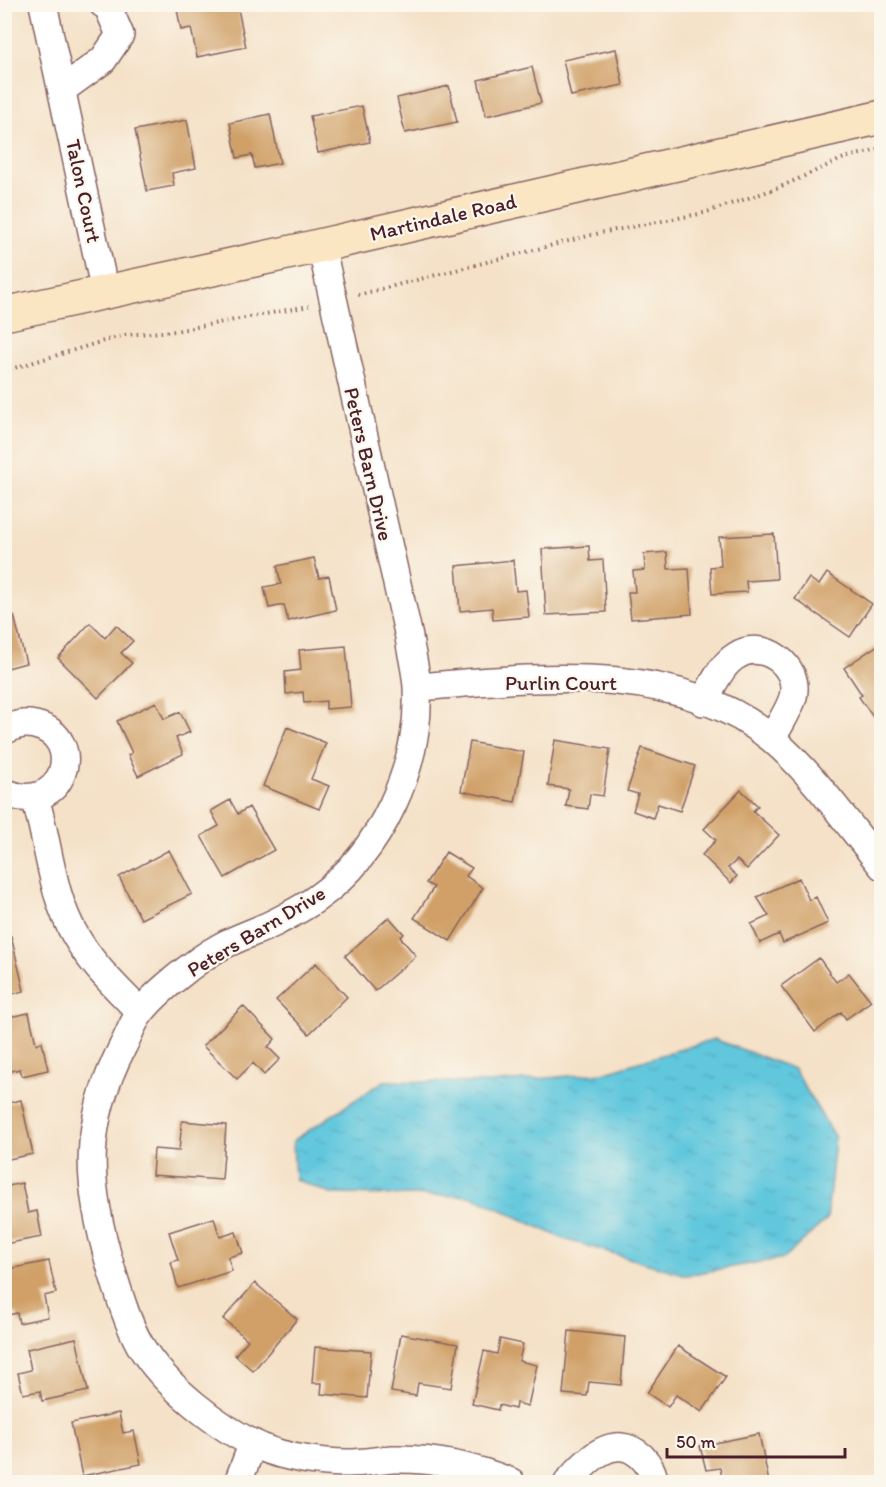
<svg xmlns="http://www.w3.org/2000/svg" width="886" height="1487" font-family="Itim,sans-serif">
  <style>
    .water { fill: url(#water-ripples); stroke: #557384; stroke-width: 1.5 }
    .building { fill: #d0a067 }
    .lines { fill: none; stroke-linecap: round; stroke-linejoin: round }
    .street-casing { stroke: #866362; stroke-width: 30 }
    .secondary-casing { stroke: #866362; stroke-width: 36 }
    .path { stroke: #866362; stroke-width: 4; stroke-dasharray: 1.5 4.5; stroke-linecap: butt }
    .street { stroke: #fff; stroke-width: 27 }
    .secondary { stroke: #fbe6c4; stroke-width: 33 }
    .labels { text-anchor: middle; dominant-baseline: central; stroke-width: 4.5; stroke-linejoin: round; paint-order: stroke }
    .street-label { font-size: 21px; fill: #4a1f2b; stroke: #fbf7ec }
  </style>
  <defs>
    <pattern id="water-ripples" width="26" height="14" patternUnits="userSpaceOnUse" patternTransform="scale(1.5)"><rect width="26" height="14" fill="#60c7dd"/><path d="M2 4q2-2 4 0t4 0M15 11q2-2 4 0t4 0" fill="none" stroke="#55aabe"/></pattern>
  </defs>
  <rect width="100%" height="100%" fill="#fbf7ec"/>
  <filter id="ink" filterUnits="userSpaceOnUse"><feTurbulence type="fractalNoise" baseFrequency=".0167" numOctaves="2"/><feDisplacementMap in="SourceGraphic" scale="12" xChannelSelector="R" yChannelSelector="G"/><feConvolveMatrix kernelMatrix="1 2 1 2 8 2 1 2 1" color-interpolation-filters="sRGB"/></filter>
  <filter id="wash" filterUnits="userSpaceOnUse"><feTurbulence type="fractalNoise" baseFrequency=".008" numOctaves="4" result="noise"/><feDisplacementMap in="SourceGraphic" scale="24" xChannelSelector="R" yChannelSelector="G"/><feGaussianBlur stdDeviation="1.35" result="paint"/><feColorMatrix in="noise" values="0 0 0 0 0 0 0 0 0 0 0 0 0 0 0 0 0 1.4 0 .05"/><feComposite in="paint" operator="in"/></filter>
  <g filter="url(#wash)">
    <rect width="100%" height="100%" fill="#f4e1c7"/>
    <!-- water -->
    <path class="water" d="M714,1039L794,1069L835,1138L827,1219L784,1258L686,1275L564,1239L472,1196L331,1194L295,1179L293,1141L384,1081L490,1083L603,1073Z"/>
    <g id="blocks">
      <!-- building -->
      <path class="building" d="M176,4H203L204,10L237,4L246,47L197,57L191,28L181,30Z
        M616,49L623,85L571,96L563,60Z
        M532,67L541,103L486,116L478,80Z
        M449,86L457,122L405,133L397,98Z
        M362,106L370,142L318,153L310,116Z
        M270,114L280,163L255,168L252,155L237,158L230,123Z
        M187,120L196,168L172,173L174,186L147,191L135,130Z
        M774,534L777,579L746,581L747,592L712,594L710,567L721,566L719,537Z
        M589,546L590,561L603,560L606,612L546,615L542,549Z
        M667,552L668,569L689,568L692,614L631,619L628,592H635L633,571L645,570L644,554Z
        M314,558L319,578L329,576L336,610L288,621L284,605L269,608L264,587L281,584L277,566Z
        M513,560L516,591L526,590L529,617L493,620L492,608L460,611L456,566Z
        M827,573L872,604L850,637L795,599L809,578L819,585Z
        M14,616L26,663L4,669V619Z
        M90,623L105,638L116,625L133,641L121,653L132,663L98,698L58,658Z
        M878,645L882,650V711L873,717L859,697L862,695L844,668Z
        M346,646L351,707L326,709V701L304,703L303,692L286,694L285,672L301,670L299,650Z
        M156,702L164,719L180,712L190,732L176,738L183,754L138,776L128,755L132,753L117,721Z
        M287,727L326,743L311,779L329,786L319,809L263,786Z
        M555,740L610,749L603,796L590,794L588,809L566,806L569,789L548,786Z
        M470,742L524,752L515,802L461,791Z
        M642,748L695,766L680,811L658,804L653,818L633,811L638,794L627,791Z
        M741,790L758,806L753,811L779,835L747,869L737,860L728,868L737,876L731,883L702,855L716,840L704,829Z
        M230,800L238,814L249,807L274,850L225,878L201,836L219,826L211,811Z
        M169,850L192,894L141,919L119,877Z
        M446,852L472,868L466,876L483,888L450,941L414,918L434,887L426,883Z
        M799,878L809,900L816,897L828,923L783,943L779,934L760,943L751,924L769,916L757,897Z
        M389,917L404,934L400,937L416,956L375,991L345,956Z
        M11,936L24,991L4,996V937Z
        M819,958L836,982L849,973L871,1001L846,1019L841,1012L815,1032L781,986Z
        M316,963L347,997L309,1034L276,1000Z
        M243,1006L275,1039L268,1047L280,1059L264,1075L253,1063L237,1079L203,1046Z
        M29,1013L36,1044L42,1042L48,1070L22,1076L20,1069L4,1073V1018Z
        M21,1100L33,1154L4,1160V1104Z
        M182,1121L226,1125L222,1180L152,1175L154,1149L179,1151Z
        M22,1183L28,1213L37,1211L42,1237L4,1244V1187Z
        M214,1218L220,1237L236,1232L243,1253L228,1257L232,1271L178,1288L171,1262L178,1260L169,1232Z
        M49,1261L56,1293L44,1296L48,1317L19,1323L17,1313L4,1316V1270Z
        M255,1283L297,1319L253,1371L235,1355L248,1340L223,1319Z
        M569,1331L625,1337L621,1385L589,1382L587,1396L563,1394Z
        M401,1334L458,1344L451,1388L418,1383L416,1396L391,1392Z
        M76,1338L88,1391L42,1401L40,1391L23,1394L18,1373L31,1370L27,1349Z
        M500,1339L523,1344L519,1361L537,1365L528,1406L516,1403L515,1409L499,1405L498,1410L472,1404L484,1351L497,1354Z
        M678,1346L726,1377L702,1412L676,1395L668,1407L647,1393Z
        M315,1347L371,1351L367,1398L321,1394L322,1383H312Z
        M119,1413L123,1433L134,1431L141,1464L82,1476L71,1423Z
        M759,1434L769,1482H723L720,1468L706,1470L700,1446Z"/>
    </g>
  </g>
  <g filter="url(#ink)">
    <use href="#blocks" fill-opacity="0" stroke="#866362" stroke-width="1.5"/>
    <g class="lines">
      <defs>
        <path id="street" d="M43,4L105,292
          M63,89L103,60L120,35L108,7L103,4
          M321,245L409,637C411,653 416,670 417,687C421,765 381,853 317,898C305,907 291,914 278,921C259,931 238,937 220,947C198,959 156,992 141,1012C133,1021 129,1035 123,1046C82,1125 86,1184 111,1268C119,1294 127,1322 140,1345C164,1385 219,1429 261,1447C285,1458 322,1463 348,1463C363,1463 378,1460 393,1459C433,1458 474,1467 511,1482
          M417,687C531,678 677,659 772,739C814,775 847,823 882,866
          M703,702C712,687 721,665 736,656C763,638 801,666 793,697C789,711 778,726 772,739
          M4,731C14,725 24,722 35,725C88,737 64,819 4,792
          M35,798C49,843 51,894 75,935C92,965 117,988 140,1012
          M238,1482L253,1443
          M568,1482C587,1460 614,1431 642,1457C649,1464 654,1474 654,1482"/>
        <path id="secondary" d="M4,314L301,250L882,117"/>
      </defs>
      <!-- street casing -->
      <use href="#street" class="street-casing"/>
      <!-- secondary casing -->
      <use href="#secondary" class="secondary-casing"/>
      <!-- path -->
      <path class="path" d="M358,295L600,233L704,213L778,188L844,158L882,149
        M4,371L124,335L175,331L309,306"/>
      <!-- street -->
      <use href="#street" class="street"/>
      <!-- secondary -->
      <use href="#secondary" class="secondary"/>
    </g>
  </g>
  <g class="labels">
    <!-- street labels -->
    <g class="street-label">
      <text transform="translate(84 191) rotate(78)">Talon Court</text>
      <text transform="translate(443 217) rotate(-13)">Martindale Road</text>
      <text transform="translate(369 464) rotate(77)">Peters Barn Drive</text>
      <text x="561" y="682">Purlin Court</text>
      <text transform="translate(256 931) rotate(-31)">Peters Barn Drive</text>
    </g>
  </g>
  <!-- margin -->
  <rect width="886" height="1487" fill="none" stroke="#fbf7ec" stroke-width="24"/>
  <!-- scale -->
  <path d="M667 1448v9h178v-9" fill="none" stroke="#4a1f2b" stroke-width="3"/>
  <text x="676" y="1448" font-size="18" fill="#4a1f2b" stroke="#fbf7ec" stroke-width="4.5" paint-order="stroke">50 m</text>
</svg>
